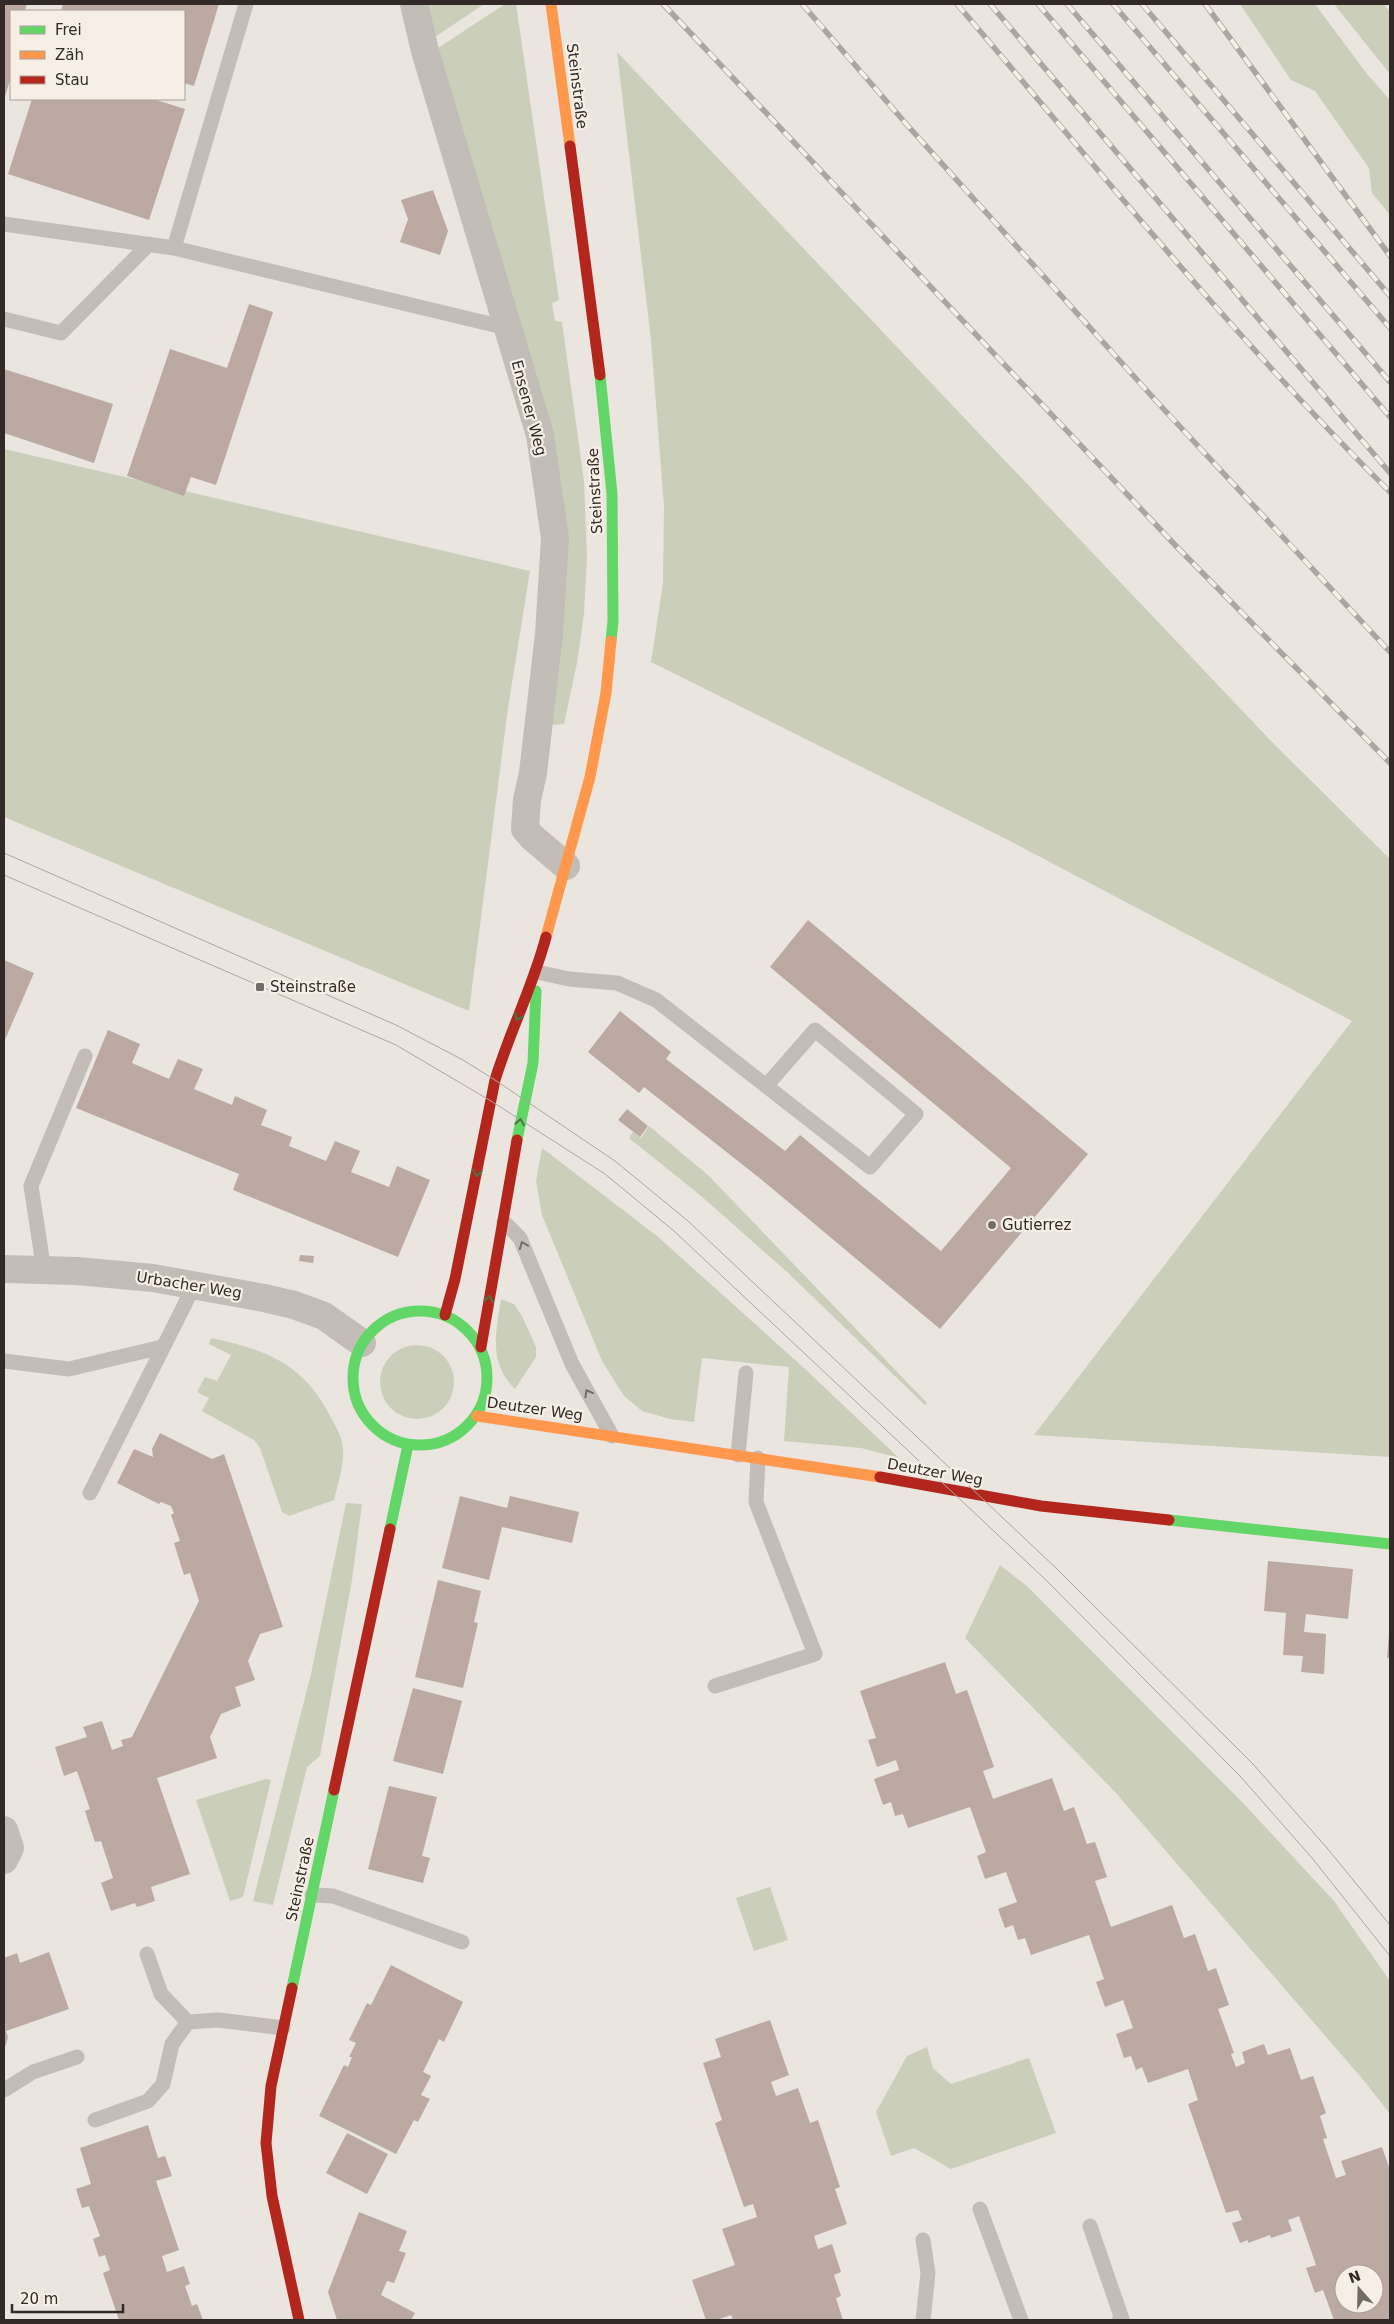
<svg xmlns="http://www.w3.org/2000/svg" width="1394" height="2324" font-family="'DejaVu Sans',sans-serif">
  <style>
    .green { fill: #cbcfba }
    .building { fill: #bcaaa2; fill-rule: evenodd }
    .lines { fill: none; stroke-linecap: round; stroke-linejoin: round }
    .lane { stroke: #c3bdb8; stroke-width: 15 }
    .street { stroke: #c3bdb8; stroke-width: 28 }
    .fast { stroke: #63d668; stroke-width: 11 }
    .slow { stroke: #ff974d; stroke-width: 11 }
    .jam { stroke: #b3261e; stroke-width: 11 }
    .tram { stroke: #aba6a2; stroke-width: 1 }
    .rail-casing { stroke: #aba6a2; stroke-width: 5.5 }
    .rail { stroke: #f7efe6; stroke-width: 4; stroke-dasharray: 11; stroke-linecap: butt }
    .oneway { stroke: #497744 }
    .oneway2 { stroke: #746c68 }
    .poi-dot { fill: #736b67; stroke: #f7efe6; stroke-width: 2 }
    .labels { text-anchor: middle; dominant-baseline: central; stroke-width: 4.5; stroke-linejoin: round; paint-order: stroke }
    .street-label { font-size: 15px; fill: #332a27; stroke: #f7efe6 }
    .poi-label { font-size: 15px; fill: #332a27; stroke: #f7efe6; text-anchor: start }
  </style>
  <rect width="100%" height="100%" fill="#eae5df"/>
  <!-- green -->
  <path class="green" d="M428,4H484L435,37Z
    M505,4H516L559,300L552,303L555,321L562,322L584,481L587,557L584,614L577,663L564,724L549,725L563,629L567,564L438,48Z
    M1240,4H1315L1367,74L1390,100V215L1372,193L1369,168L1315,91L1291,80Z
    M1334,4H1384L1390,12V74Z
    M617,52L1273,743L1390,859V1457L1034,1435L1352,1021L1008,840L651,662L663,583L664,506L651,340Z
    M4,449L530,571L508,708L469,1011L4,817Z
    M649,1126L708,1175L927,1403L925,1405L787,1272L700,1195L629,1138L633,1132L641,1138Z
    M542,1148L657,1236L804,1368L899,1458L861,1448L784,1441L789,1367L702,1358L694,1422L670,1419L642,1411L624,1396L602,1361L542,1215L536,1181Z
    M501,1299L514,1304L522,1316L536,1347V1357L515,1389C488,1362 496,1333 501,1299Z
    M211,1338C265,1349 303,1364 329,1414C334,1423 340,1433 342,1442C346,1460 338,1483 334,1500L289,1516L282,1512L260,1448L254,1440L202,1411L209,1398L197,1392L205,1377L217,1381L231,1355L209,1344Z
    M380 1382a37 37 0 1 1 74 0a37 37 0 1 1-74 0Z
    M346,1503L362,1504L352,1580L320,1756L307,1767L273,1905L253,1901L311,1674Z
    M1000,1565L1028,1587L1243,1803L1334,1901L1390,1981V2114L1365,2082L1115,1792L965,1638Z
    M266,1779L271,1780L243,1897L230,1901L196,1800Z
    M770,1887L788,1940L754,1951L736,1898Z
    M927,2047L933,2068L951,2084L1029,2058L1056,2133L951,2169L914,2148L891,2156L876,2112L907,2056Z"/>
  <!-- building -->
  <path class="building" d="M4,4H27L25,11H11V77L4,100Z
    M63,4H219L194,86L184,83V11H61Z
    M32,99H153L185,109L149,220L8,174Z
    M433,190L448,231L440,255L400,242L408,219L401,200Z
    M249,304L273,312L216,485L191,477L184,496L127,476L170,349L227,368Z
    M4,369L113,404L94,463L4,433Z
    M808,920L1088,1154L940,1329L762,1180L644,1087L639,1093L588,1052L620,1011L671,1052L666,1059L785,1151L800,1135L941,1251L1011,1168L770,967Z
    M4,960L34,973L4,1042Z
    M108,1030L140,1044L132,1063L169,1079L178,1059L203,1069L194,1089L232,1105L235,1096L267,1110L261,1125L292,1137L289,1146L326,1161L335,1141L360,1151L351,1172L389,1187L397,1166L430,1180L398,1257L233,1190L239,1174L76,1108Z
    M627,1109L648,1126L640,1137L618,1120Z
    M300,1255L314,1256L313,1263L299,1261Z
    M160,1433L212,1459L224,1454L283,1627L260,1634L248,1661L255,1680L235,1687L241,1706L221,1714L210,1737L217,1758L157,1778L190,1874L151,1887L155,1901L137,1907L135,1903L111,1911L101,1883L113,1878L101,1841L95,1842L90,1827L85,1811L90,1809L77,1771L64,1776L55,1747L87,1737L83,1727L102,1721L112,1750L123,1746L121,1740L132,1737L199,1601L190,1573L184,1575L174,1543L180,1541L171,1515L174,1513L171,1506L161,1502L159,1504L117,1483L134,1449L153,1457L152,1449Z
    M460,1496L507,1508L510,1496L579,1512L572,1543L502,1527L489,1580L442,1568Z
    M1268,1561L1353,1569L1348,1619L1306,1614L1304,1632L1326,1634L1324,1674L1301,1672L1303,1656L1283,1655L1286,1613L1264,1611Z
    M438,1580L481,1591L474,1622L478,1623L463,1688L415,1677Z
    M1389,1634H1390V1658H1387Z
    M945,1662L956,1694L967,1690L994,1767L983,1771L993,1799L1052,1778L1064,1811L1074,1807L1087,1844L1095,1842L1107,1877L1095,1881L1111,1927L1172,1905L1184,1938L1195,1934L1208,1971L1216,1968L1229,2005L1218,2009L1234,2053L1231,2054L1236,2067L1245,2063L1242,2052L1264,2044L1268,2055L1290,2048L1301,2080L1313,2076L1326,2113L1320,2116L1327,2138L1323,2139L1336,2178L1346,2175L1341,2161L1382,2147L1390,2170V2320H1334L1323,2290L1315,2293L1306,2268L1316,2265L1299,2216L1288,2220L1292,2231L1271,2238L1270,2235L1248,2243V2240L1240,2243L1232,2223L1242,2220L1238,2210L1226,2213L1188,2104L1198,2100L1188,2069L1148,2083L1142,2067L1136,2070L1131,2056L1124,2058L1116,2034L1133,2028L1123,2000L1105,2007L1096,1982L1104,1979L1089,1935L1031,1955L1025,1938L1018,1940L1013,1925L1005,1928L998,1909L1017,1902L1006,1872L985,1879L977,1856L986,1852L970,1807L908,1828L903,1814L895,1816L891,1802L883,1805L874,1779L899,1770L896,1760L877,1767L868,1740L876,1738L860,1691ZM1344,2274H1374V2304H1344Z
    M413,1688L462,1701L443,1774L393,1761Z
    M389,1786L437,1797L422,1856L430,1858L423,1883L368,1869Z
    M49,1952L69,2009L6,2031L8,2037L6,2045L4,2046V1958L17,1953L20,1963Z
    M391,1965L463,2002L444,2042L439,2039L423,2072L431,2076L421,2095L430,2099L418,2122L414,2120L396,2154L319,2116L344,2065L348,2067L352,2057H349L356,2043L349,2040L367,2003L371,2005Z
    M770,2020L789,2075L771,2082L776,2096L798,2088L810,2123L818,2120L840,2187L835,2189L847,2224L814,2236L818,2249L832,2244L841,2272L834,2275L841,2296L836,2298L843,2320H733L731,2315L717,2320H706L692,2280L735,2265L722,2229L757,2217L753,2204L744,2207L715,2123L722,2120L703,2063L721,2057L715,2039Z
    M148,2125L158,2158L165,2156L172,2176L156,2181L179,2250L162,2256L167,2272L184,2266L190,2284L185,2286L192,2306L197,2304L203,2320H119L103,2273L110,2270L105,2255L99,2257L93,2239L100,2236L89,2206L82,2208L76,2189L91,2184L80,2148Z
    M347,2133L388,2154L367,2194L326,2173Z
    M359,2212L407,2231L399,2251L406,2253L394,2283L387,2281L381,2295L415,2313L411,2320H337L328,2292Z"/>
  <g class="lines">
    <!-- lane -->
    <path class="lane" d="M4,224L174,248L507,328
      M174,248L246,4
      M4,319L61,333L149,244
      M537,972L569,979L617,983L656,1000L870,1167L916,1114L815,1030L766,1086
      M504,1222L520,1238L572,1364L612,1436
      M44,1271L31,1186L85,1056
      M4,1361L69,1369L162,1347
      M738,1455L746,1373
      M90,1493L195,1284
      M715,1686L815,1654L756,1502L758,1458
      M312,1895L333,1896L462,1942
      M147,1954L161,1994L188,2022
      M4,2090L33,2072L77,2057
      M95,2120L148,2101L163,2084L172,2044L188,2022L218,2020L283,2028
      M980,2209L1021,2320
      M1090,2226L1122,2319L1119,2320
      M923,2240L928,2273L923,2320"/>
    <!-- street -->
    <path class="street" d="M414,4L425,51L540,435L555,538L549,634L533,773L527,800L525,829L532,837L566,866
      M4,1269L77,1271L153,1278L264,1298L294,1305L324,1316L362,1343
      M4,1830L10,1848L4,1860"/>
    <!-- fast -->
    <path class="fast" d="M600,375L612,494L613,621L611,641
      M517,1140L533,1063L536,991
      M353 1378a67 67 0 1 1 134 0a67 67 0 1 1-134 0Z
      M1169,1520L1390,1544
      M390,1529L408,1445
      M292,1988L334,1790"/>
    <!-- slow -->
    <path class="slow" d="M551,4L570,146
      M546,937L590,777L606,693L611,641
      M477,1416L880,1477"/>
    <!-- jam -->
    <path class="jam" d="M570,146L600,375
      M445,1315L455,1279L495,1080C510,1031 533,986 546,937
      M481,1347L517,1140
      M880,1477L1041,1506L1169,1520
      M334,1790L390,1529
      M292,1988L271,2086L266,2143L272,2196L299,2320"/>
    <!-- tram -->
    <path class="tram" d="M4,853L396,1025L463,1060L495,1080L615,1161L688,1221L1057,1569L1253,1764L1327,1848L1390,1925
      M4,875L396,1045L491,1101L605,1174L674,1231L1046,1580L1240,1776L1312,1858L1390,1956"/>
    <defs>
      <path id="rail" d="M663,4L1177,547L1390,763
        M802,4L908,126L1158,403L1390,652
        M957,4C1098,169 1235,339 1390,492
        M990,4L1390,473
        M1038,4L1390,417
        M1067,4L1390,382
        M1113,4L1390,328
        M1142,4L1390,296
        M1205,4L1390,256"/>
    </defs>
    <!-- rail casing -->
    <use href="#rail" class="rail-casing"/>
    <!-- rail -->
    <use href="#rail" class="rail"/>
  </g>
  <!-- one-way arrows -->
  <defs><path id="oneway-chevron" d="M-2-3.5L2.5 0L-2 3.5" fill="none" stroke-width="1.6" stroke-linecap="round" stroke-linejoin="round" transform="scale(1.25)"/></defs>
  <g class="oneway">
    <use href="#oneway-chevron" transform="translate(518 1017) rotate(113)"/>
    <use href="#oneway-chevron" transform="translate(520 1122) rotate(-80)"/>
    <use href="#oneway-chevron" transform="translate(477 1173) rotate(102)"/>
    <use href="#oneway-chevron" transform="translate(489 1299) rotate(-80)"/>
  </g>
  <g class="oneway2">
    <use href="#oneway-chevron" transform="translate(523 1245) rotate(-112)"/>
    <use href="#oneway-chevron" transform="translate(588 1393) rotate(-119)"/>
  </g>
  <!-- markers -->
  <g class="poi-dot">
    <rect x="255" y="982" width="10" height="10" rx="2.5"/>
    <circle cx="992" cy="1225" r="5"/>
  </g>
  <g class="labels">
    <!-- street labels -->
    <g class="street-label">
      <text transform="translate(577 86) rotate(83)">Steinstraße</text>
      <text transform="translate(529 408) rotate(75)">Ensener Weg</text>
      <text transform="translate(595 491) rotate(-93)">Steinstraße</text>
      <text transform="translate(189 1285) rotate(9)">Urbacher Weg</text>
      <text transform="translate(535 1409) rotate(8)">Deutzer Weg</text>
      <text transform="translate(935 1472) rotate(10)">Deutzer Weg</text>
      <text transform="translate(300 1879) rotate(-78)">Steinstraße</text>
    </g>
    <!-- poi labels -->
    <g class="poi-label">
      <text x="270" y="987">Steinstraße</text>
      <text x="1002" y="1225">Gutierrez</text>
    </g>
  </g>
  <!-- border -->
  <rect width="1394" height="2324" fill="none" stroke="#332a27" stroke-width="10"/>
  <!-- legend -->
  <rect x="10" y="10" width="175" height="90" fill="#f7efe6" stroke="#a9a09a"/>
  <rect x="20" y="26" width="25" height="8" fill="#63d668" stroke="#a9a09a"/>
  <text x="55" y="35" font-size="15" fill="#332a27">Frei</text>
  <rect x="20" y="51" width="25" height="8" fill="#ff974d" stroke="#a9a09a"/>
  <text x="55" y="60" font-size="15" fill="#332a27">Zäh</text>
  <rect x="20" y="76" width="25" height="8" fill="#b3261e" stroke="#a9a09a"/>
  <text x="55" y="85" font-size="15" fill="#332a27">Stau</text>
  <!-- north arrow -->
  <g transform="translate(1359 2289) rotate(340)"><circle r="24" fill="#f7efe6" stroke="#a9a09a"/>
  <path d="M0-4L9 19L0 12L-9 19Z" fill="#736b67"/>
  <text y="-8" font-size="14" font-weight="bold" text-anchor="middle" fill="#332a27">N</text>
  </g>
  <!-- scale -->
  <path d="M12 2304v8h111v-8" fill="none" stroke="#332a27" stroke-width="2.5"/>
  <text x="20" y="2304" font-size="15" fill="#332a27" stroke="#f7efe6" stroke-width="4" paint-order="stroke">20 m</text>
</svg>
